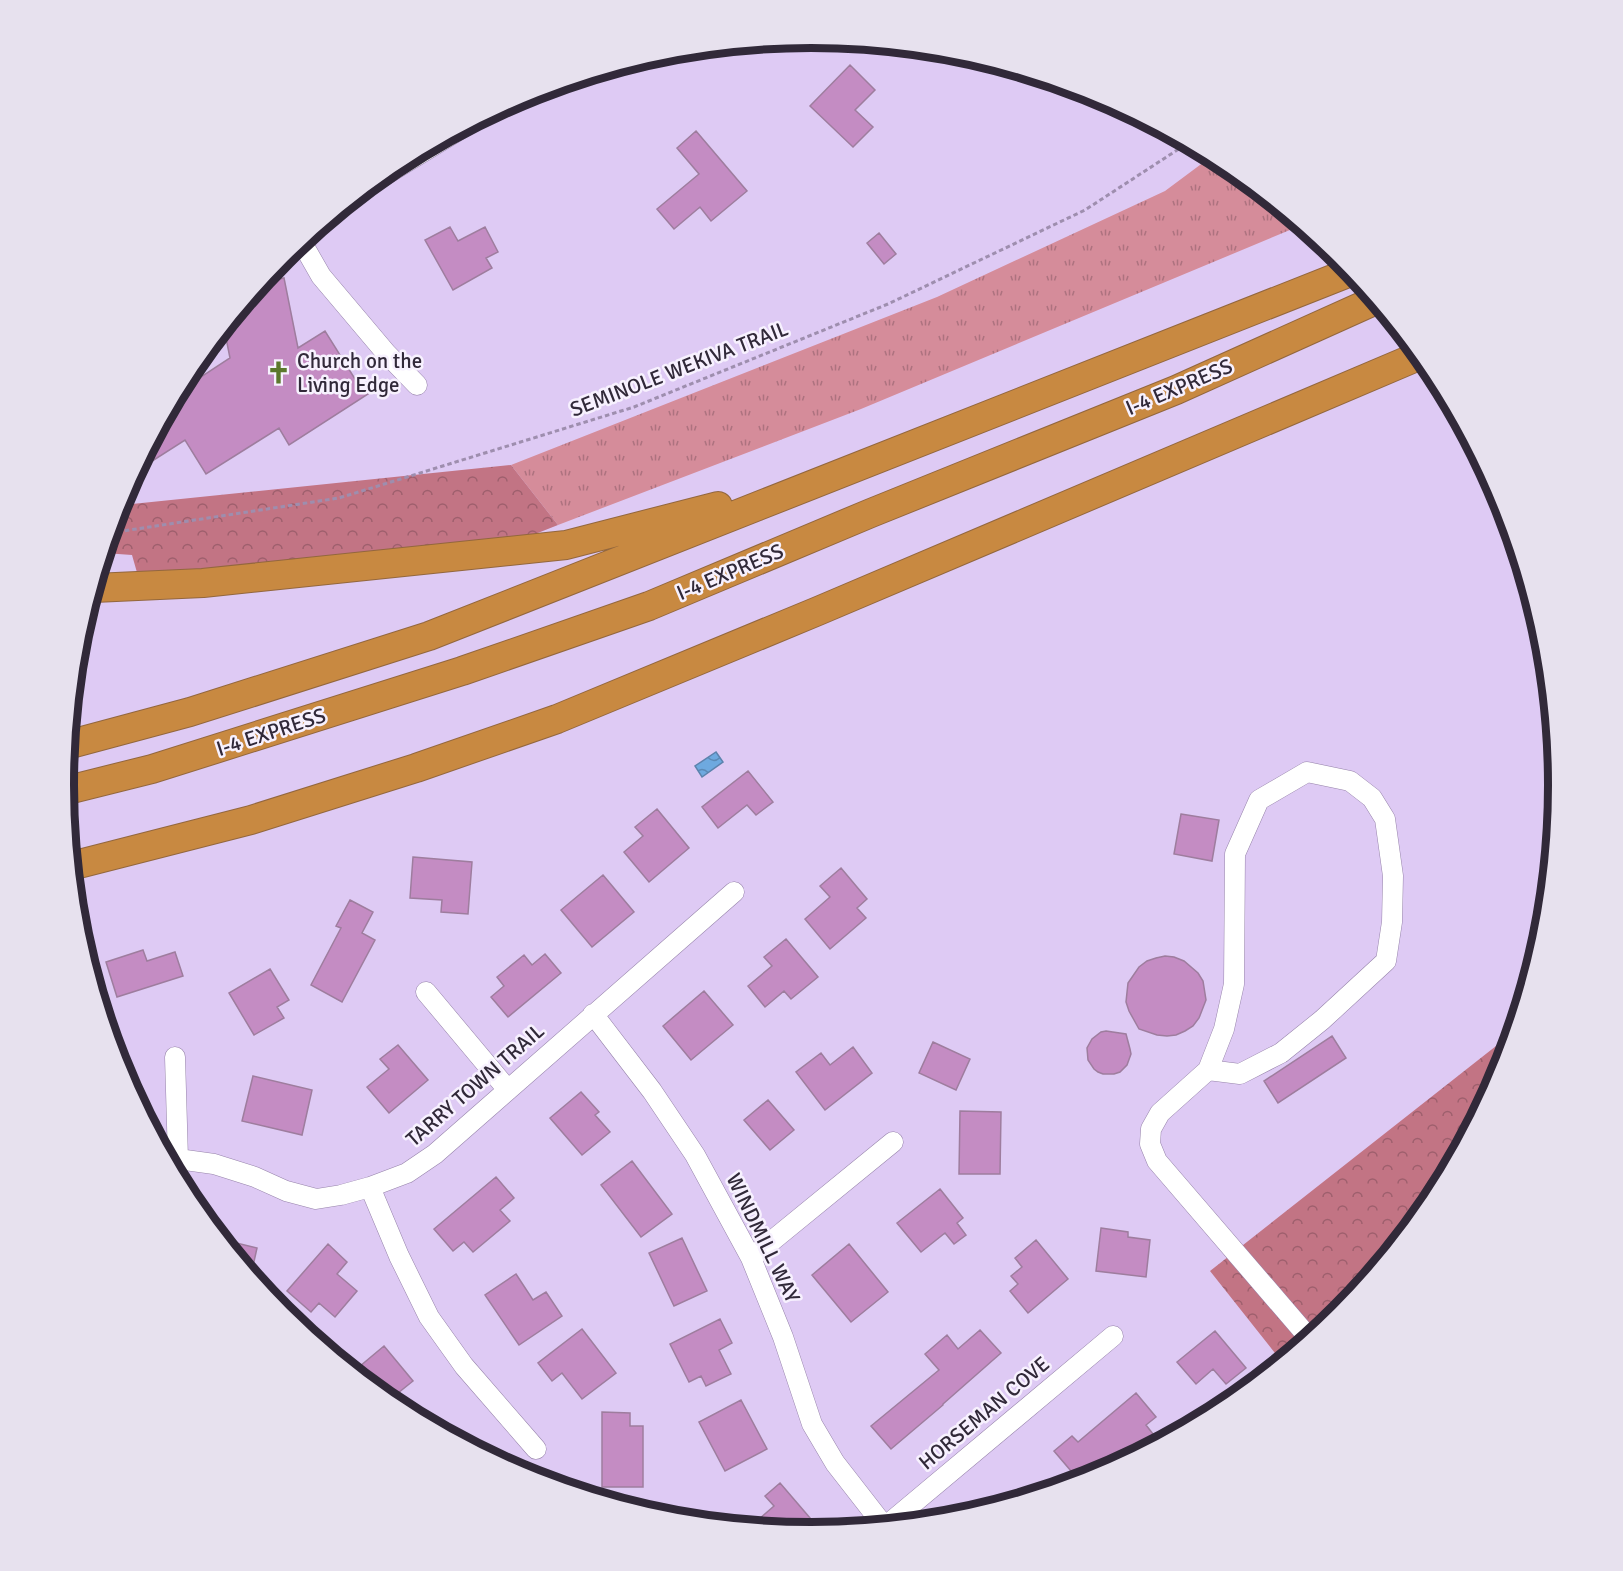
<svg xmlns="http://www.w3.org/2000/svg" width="1623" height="1571" font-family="Signika,sans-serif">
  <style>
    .grass { fill: url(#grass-tufts) }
    .forest { fill: url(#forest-crowns) }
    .water { fill: url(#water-waves); stroke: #5c83ad; stroke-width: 1.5 }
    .building { fill: #c48cc3; stroke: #9e7d9e; stroke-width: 1.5 }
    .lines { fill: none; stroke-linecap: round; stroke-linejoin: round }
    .minor-casing { stroke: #9683aa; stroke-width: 21 }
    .highway-casing { stroke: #93673e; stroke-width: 30 }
    .path { stroke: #9e8eae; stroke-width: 3; stroke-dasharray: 4.5 3; stroke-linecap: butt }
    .minor { stroke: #fff; stroke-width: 20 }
    .highway { stroke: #c88941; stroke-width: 28 }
    .labels { text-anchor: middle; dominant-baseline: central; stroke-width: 5; stroke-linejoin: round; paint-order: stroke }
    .poi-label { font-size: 21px; fill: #312939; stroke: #f7f1fe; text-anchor: start }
    .street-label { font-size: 21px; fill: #312939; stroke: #f7f1fe }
    .rim { fill: none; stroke: #312939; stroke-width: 8 }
  </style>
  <defs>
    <pattern id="grass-tufts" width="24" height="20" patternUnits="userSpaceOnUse" patternTransform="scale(1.5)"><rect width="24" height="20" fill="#d58c9a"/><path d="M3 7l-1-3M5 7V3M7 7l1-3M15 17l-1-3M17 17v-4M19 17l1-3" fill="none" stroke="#ad727f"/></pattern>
    <pattern id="forest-crowns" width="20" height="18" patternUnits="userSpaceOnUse" patternTransform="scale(1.5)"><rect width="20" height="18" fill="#c27484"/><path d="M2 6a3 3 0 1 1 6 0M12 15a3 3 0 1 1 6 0" fill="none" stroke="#9e5f6d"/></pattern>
    <pattern id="water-waves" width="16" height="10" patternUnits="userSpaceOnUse" patternTransform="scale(1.5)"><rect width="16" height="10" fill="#6ea9df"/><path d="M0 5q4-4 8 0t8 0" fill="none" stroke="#5b8ab6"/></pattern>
  </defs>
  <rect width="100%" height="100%" fill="#decaf4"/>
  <!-- grass -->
  <path class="grass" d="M1212,156L1227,164L1302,225L861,409L558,525L511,465L937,297L1165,191Z"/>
  <!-- forest -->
  <path class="forest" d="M511,465L558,525L520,540L138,576L132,555L104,553L119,503L132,504Z
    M1510,1035L1513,1039L1502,1072L1433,1201L1340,1315L1282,1362L1210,1271Z"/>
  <!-- water -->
  <path class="water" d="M716,752L723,762L702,777L695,766Z"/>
  <!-- building -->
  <path class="building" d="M850,65L875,90L855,110L873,127L853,147L810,106Z
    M696,131L747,191L711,221L700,207L674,229L657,209L699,174L677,148Z
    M450,227L458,241L485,227L498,252L486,258L492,268L453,290L425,240Z
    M879,233L896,254L884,264L867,243Z
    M284,278L298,348L325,331L355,379L358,378L368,394L289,445L279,428L206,474L185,440L135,472L190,370L193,365L201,377L230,358L224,328L261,283Z
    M748,771L773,802L756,815L747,805L718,828L702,807Z
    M657,809L689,848L649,882L624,852L643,836L635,827Z
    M1181,814L1219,820L1212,861L1174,854Z
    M413,857L472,862L468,914L441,912L442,900L410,898Z
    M841,868L867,899L857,908L866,918L830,949L805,919L830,897L820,886Z
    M603,875L634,912L592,947L561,910Z
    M350,900L373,912L362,933L375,940L342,1002L311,985L341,928L336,926Z
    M786,939L818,977L791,999L784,991L765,1007L748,986L772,966L764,957Z
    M143,950L147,961L175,952L183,976L117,997L106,962Z
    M545,954L561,973L508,1017L491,997L504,986L497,977L524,955L532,965Z
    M1165,956L1174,957L1184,961L1198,973L1203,981L1206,1000L1199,1018L1193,1026L1185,1031L1176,1035L1167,1036L1157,1035L1139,1029L1129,1011L1126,1002L1128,983L1139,967L1147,961L1156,958Z
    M270,969L289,1000L277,1007L284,1018L254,1035L229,993Z
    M704,991L733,1025L691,1060L663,1026Z
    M1106,1031L1126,1034L1130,1049L1131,1054L1127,1065L1120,1072L1114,1074H1103L1098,1072L1094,1069L1088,1060L1087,1048L1092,1039L1101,1032Z
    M1332,1036L1346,1058L1278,1103L1264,1081Z
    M933,1042L970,1059L956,1090L919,1073Z
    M398,1045L428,1080L389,1113L367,1087L389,1069L380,1059Z
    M853,1047L872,1073L825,1110L796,1072L821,1053L830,1065Z
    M253,1076L312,1090L302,1135L242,1121Z
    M581,1092L599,1112L595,1115L610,1132L582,1155L550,1118Z
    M768,1100L794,1130L770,1150L744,1120Z
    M960,1111L1001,1112L1000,1174H959Z
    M632,1161L672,1214L641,1237L601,1185Z
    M496,1177L514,1198L500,1210L510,1221L473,1252L464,1242L453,1251L434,1229Z
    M940,1189L963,1218L957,1223L966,1235L954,1244L945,1233L921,1252L897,1223Z
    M1101,1228L1128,1232V1237L1150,1240L1146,1277L1096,1271Z
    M682,1238L707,1291L674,1306L649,1253Z
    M220,1239L257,1248L251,1275Z
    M1036,1240L1068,1279L1028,1313L1010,1291L1018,1284L1011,1276L1022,1267L1015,1258Z
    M328,1244L347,1262L337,1274L357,1291L335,1317L319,1303L311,1312L287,1291Z
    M849,1244L888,1292L851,1322L812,1275Z
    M516,1274L533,1300L546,1292L562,1316L519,1345L485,1295Z
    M720,1319L732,1343L719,1350L731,1374L706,1386L701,1376L689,1382L670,1344Z
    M582,1329L616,1373L582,1399L562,1373L552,1381L538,1363Z
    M980,1330L1001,1353L943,1404V1405L891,1449L871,1426L939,1370L925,1354L947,1335L958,1349Z
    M1215,1331L1246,1368L1226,1384L1213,1369L1196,1384L1177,1362Z
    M384,1346L413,1381L388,1401L353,1372Z
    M1136,1393L1156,1417L1146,1425L1160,1443L1097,1477L1045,1493L1071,1471L1054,1451L1072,1436L1078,1442Z
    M741,1400L767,1449L725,1471L699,1422Z
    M602,1412L630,1413V1426H643V1487H602Z
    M780,1483L810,1518L794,1532L766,1529L758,1520L774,1506L765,1496Z"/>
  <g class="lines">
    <defs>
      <path id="minor" d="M372,183L467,125
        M301,241L321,276L386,353L417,385
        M426,992L508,1090
        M593,1014L652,1091L695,1155L751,1258L783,1337L812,1424L835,1463L884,1526
        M175,1057L178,1159
        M1208,1070L1240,1074L1281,1053L1322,1020L1386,961L1392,922L1393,876L1385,819L1372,798L1350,781L1307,772L1259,800L1235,854L1234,984L1224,1029L1208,1070L1160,1113L1151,1129L1150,1144L1157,1161L1310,1339
        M168,1161L178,1159L214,1164L255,1177L286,1191L316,1199L341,1195L370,1187L407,1173L435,1154L734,892
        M370,1187L399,1256L429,1317L464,1366L536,1449
        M751,1258L893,1142
        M886,1526L1113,1336"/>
      <path id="highway" d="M94,588L203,583L566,545L718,506
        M67,745L190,712L429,636L1353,271
        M64,791L152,769L462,671L649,606L871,513L1176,390L1376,300
        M71,866L251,820L416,768L557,719L818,611L1421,355"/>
    </defs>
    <!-- minor casing -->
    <use href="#minor" class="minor-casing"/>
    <!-- highway casing -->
    <use href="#highway" class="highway-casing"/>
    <!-- path -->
    <path class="path" d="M110,533L339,498L634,407L888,304L1085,210L1188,143"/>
    <!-- minor -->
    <use href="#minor" class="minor"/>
    <!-- highway -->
    <use href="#highway" class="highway"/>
  </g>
  <!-- icons -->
  <defs>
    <symbol id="church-bare" viewBox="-9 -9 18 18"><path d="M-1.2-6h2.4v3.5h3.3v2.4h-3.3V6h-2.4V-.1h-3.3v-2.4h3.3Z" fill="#5c782d" stroke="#f7f1fe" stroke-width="2.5" paint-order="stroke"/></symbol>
  </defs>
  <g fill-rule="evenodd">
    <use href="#church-bare" x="262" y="356" width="33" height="33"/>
  </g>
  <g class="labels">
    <!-- poi labels -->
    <g class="poi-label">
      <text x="297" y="361">Church on the<tspan x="297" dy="24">Living Edge</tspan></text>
    </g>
    <!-- street labels -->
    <g class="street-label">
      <text transform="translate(679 369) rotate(-21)">SEMINOLE WEKIVA TRAIL</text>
      <text transform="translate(1179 387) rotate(-23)">I-4 EXPRESS</text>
      <text transform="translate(730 572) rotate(-23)">I-4 EXPRESS</text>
      <text transform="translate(271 732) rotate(-18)">I-4 EXPRESS</text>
      <text transform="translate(475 1085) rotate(-41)">TARRY TOWN TRAIL</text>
      <text transform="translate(763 1238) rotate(64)">WINDMILL WAY</text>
      <text transform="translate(984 1413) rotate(-40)">HORSEMAN COVE</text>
    </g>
  </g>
  <!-- crop -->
  <path d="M0 0H1623V1571H0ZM74 785a737 737 0 1 1 1474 0a737 737 0 1 1-1474 0Z" fill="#e7e1ee" fill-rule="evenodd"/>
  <path class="rim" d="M74 785a737 737 0 1 1 1474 0a737 737 0 1 1-1474 0Z"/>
</svg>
